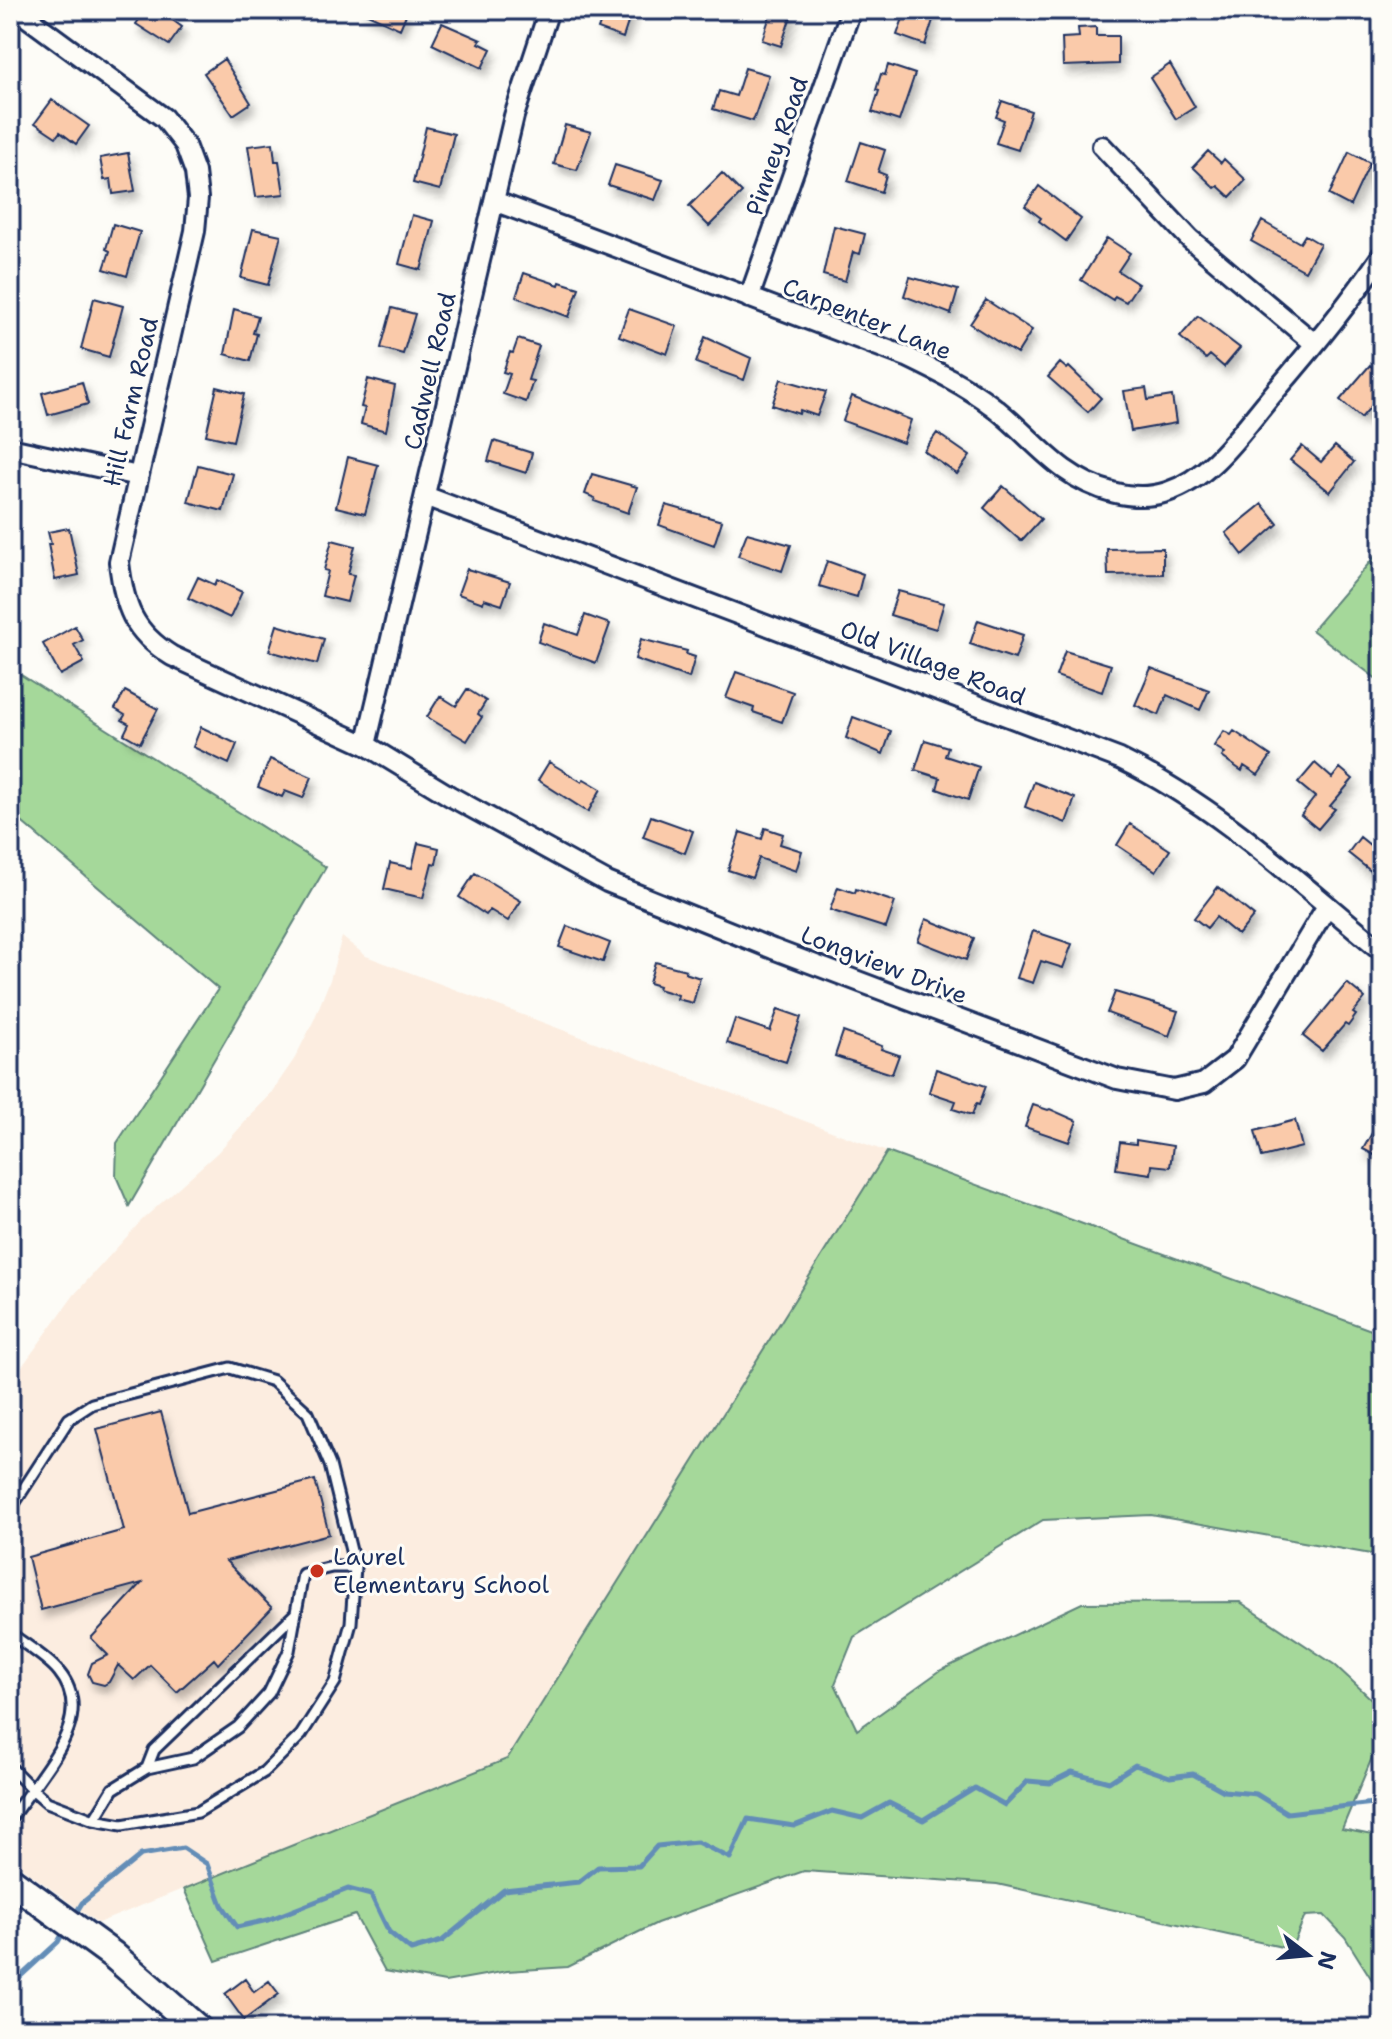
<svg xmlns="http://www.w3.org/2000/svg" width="1392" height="2039" font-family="'Shantell Sans',sans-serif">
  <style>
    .built { fill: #fcede0 }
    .green { fill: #a5d89a; stroke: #60847c; stroke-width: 2 }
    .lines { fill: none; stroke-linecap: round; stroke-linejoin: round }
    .stream { stroke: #638db7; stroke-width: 5 }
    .building { fill: #facaaa; stroke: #1b2f5e; stroke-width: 2; filter: url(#shadow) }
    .lane-casing { stroke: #1b2f5e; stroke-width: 15 }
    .street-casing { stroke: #1b2f5e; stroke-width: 24 }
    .secondary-casing { stroke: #1b2f5e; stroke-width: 32 }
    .lane { stroke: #fdfcf7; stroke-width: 9 }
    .street { stroke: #fdfcf7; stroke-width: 18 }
    .secondary { stroke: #fdfcf7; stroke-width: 26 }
    .poi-dot { fill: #c8321e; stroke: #fdfcf7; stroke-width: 3 }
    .labels { text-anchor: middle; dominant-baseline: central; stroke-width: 6; stroke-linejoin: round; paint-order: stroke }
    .street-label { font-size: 24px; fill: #1b2f5e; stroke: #fdfcf7 }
    .poi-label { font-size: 24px; fill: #1b2f5e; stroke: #fdfcf7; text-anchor: start }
  </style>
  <defs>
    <filter id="shadow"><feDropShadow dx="4" dy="7" stdDeviation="4" flood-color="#0004"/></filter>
  </defs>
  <rect width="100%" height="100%" fill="#fdfcf7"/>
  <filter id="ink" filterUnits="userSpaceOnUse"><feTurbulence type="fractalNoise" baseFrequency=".0125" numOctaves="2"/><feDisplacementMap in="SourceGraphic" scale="16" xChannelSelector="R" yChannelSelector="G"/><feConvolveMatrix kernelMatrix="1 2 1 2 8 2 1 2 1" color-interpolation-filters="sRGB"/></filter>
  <g filter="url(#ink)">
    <!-- built -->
    <path class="built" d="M342,937L366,956L887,1152L507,1759L98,1923L10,1859V1383L74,1295L142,1220L218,1152L271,1093L295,1058L314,1020L330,980Z"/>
    <!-- green -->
    <path class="green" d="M1382,548V683L1312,630Z
      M10,668L326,867L129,1206L116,1176L117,1143L218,989L10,812Z
      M887,1152L1382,1334V1556L1151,1515L1043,1520L854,1637L835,1684L857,1730L941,1670L1082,1603L1240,1602L1335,1665L1382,1709V1734L1342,1829L1382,1837V1987L1374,1983L1345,1937L1324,1915L1305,1916L1291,1949L997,1884L804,1871L657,1923L568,1967L507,1971L445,1982L385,1971L355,1915L216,1961L184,1889L507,1759Z"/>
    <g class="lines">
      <!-- stream -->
      <path class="stream" d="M74,1916L82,1903L141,1855L183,1848L207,1864L222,1905L237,1927L268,1920L348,1889L371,1895L389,1932L411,1950L442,1941L504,1890L579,1882L598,1867L639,1866L657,1846L697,1842L730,1858L748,1819L794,1826L832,1811L862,1818L889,1803L923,1820L975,1788L1005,1805L1028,1781L1050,1783L1072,1772L1109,1782L1135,1765L1170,1777L1193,1774L1224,1791L1256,1794L1287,1813L1382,1802
        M10,1986L58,1942L64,1931"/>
    </g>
    <!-- building -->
    <path class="building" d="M146,10H159L182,27L169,45L136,24Z
      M359,10H408L400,29Z
      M605,10H632L623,38L598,29Z
      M772,10H793L781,46L762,40Z
      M906,10H932L930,16L934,17L925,45L897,35Z
      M442,23L481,40L479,43L491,49L482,68L432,44Z
      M1096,27V36H1118V64L1063,66L1062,38L1079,37L1078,28Z
      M224,59L251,103L233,115L204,73Z
      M1170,64L1195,107L1176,119L1150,78Z
      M888,65L915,74L899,121L872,112L879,91L876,90L881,74L885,75Z
      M745,68L769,75L753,121L713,109L719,91L736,96Z
      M52,100L89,126L76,144L60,132L56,137L35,123Z
      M1002,101L1031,111L1018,150L996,143L1004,120L996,117Z
      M565,125L591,132L577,170L554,164Z
      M426,127L454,134L440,190L413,183Z
      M861,142L885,150L878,172L886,175L881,192L848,181Z
      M273,143L275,161H279L284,194L256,197L248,146Z
      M1208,151L1221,163L1224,159L1246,180L1230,197L1218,186L1215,188L1193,167Z
      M1349,152L1370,163L1350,206L1329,195Z
      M128,153L135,191L113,194L111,179L104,180L100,158Z
      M615,165L663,180L655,200L608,185Z
      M722,173L742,193L709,226L689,206Z
      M1039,186L1081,219L1066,241L1039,221L1041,218L1025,206Z
      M412,215L434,221L421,270L399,264Z
      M1262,221L1300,243L1305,235L1320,244L1305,271L1251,241Z
      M113,224L140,232L127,276L104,269L110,251L106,249Z
      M834,226L865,234L860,254L853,252L845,281L823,275Z
      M253,229L281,235L268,285L241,278Z
      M1107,238L1130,253L1118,271L1138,284L1126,302L1115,296L1113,300L1081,280Z
      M524,273L559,285L560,282L579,288L569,317L516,297Z
      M910,277L958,290L951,314L904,296Z
      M94,298L123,306L109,357L81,349Z
      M986,300L1032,330L1017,354L970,324Z
      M392,308L415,314L403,354L381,348Z
      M234,309L258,316L253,333L257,334L250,361L225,354Z
      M629,309L677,326L667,354L619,336Z
      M1198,316L1240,348L1224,367L1210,355L1206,359L1180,337Z
      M705,337L751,358L744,380L696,363Z
      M518,339L539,346L528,380L533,381L526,402L503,394L510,374L503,372L510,352L513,353Z
      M1060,363L1067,369L1069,367L1101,398L1088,412L1048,377Z
      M1370,365L1382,376V386L1375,394L1379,397L1361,418L1340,400Z
      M368,379L395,386L386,431L361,424L365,408L361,407Z
      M781,379L826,392L817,416L800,410L799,414L772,405Z
      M82,382L88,404L48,415L42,393Z
      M217,387L244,394L233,441L206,435Z
      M1146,388L1148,400L1172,396L1176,423L1131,431L1124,391Z
      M852,396L911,420L903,443L843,421Z
      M937,433L970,456L957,474L924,451Z
      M494,441L532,453L526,473L488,461Z
      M1302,446L1321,462L1335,446L1354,462L1330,492L1290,460Z
      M348,457L378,465L365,514L336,507Z
      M198,465L233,474L223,511L188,502Z
      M592,474L637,487L628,513L594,501L595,498L585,494Z
      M1003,486L1041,519L1021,541L984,508Z
      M1262,504L1278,524L1243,555L1226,533Z
      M666,505L722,521L714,545L659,525Z
      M69,528L79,575L55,580L48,544H51L48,532Z
      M747,533L791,545L782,571L738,556Z
      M332,540L355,546L348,574L354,575L347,602L322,596L328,571L324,570Z
      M1163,548V574L1108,575L1107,549Z
      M827,561L863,574L857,597L819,586Z
      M467,569L510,582L502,605L484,599L483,603L458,594Z
      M198,577L215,585L217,580L242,592L230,618L188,598Z
      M898,591L944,603L936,629L890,615Z
      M585,615L610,624L596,663L538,642L544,623L578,635Z
      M978,620L1023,635L1015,659L970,644Z
      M277,625L324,639L317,664L269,651Z
      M75,626L83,640L74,645L84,662L60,675L43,644Z
      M641,639L687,651L686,654L695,657L689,678L635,659Z
      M1065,651L1111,665L1102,692L1056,676Z
      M1151,668L1209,690L1200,710L1167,695L1159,715L1135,705Z
      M736,672L793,692L782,722L753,712L754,708L726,698Z
      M467,689L486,701L478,714L482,717L467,741L427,717L440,696L456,706Z
      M125,691L158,709L140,743L124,734L129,724L122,720L125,715L115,709Z
      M853,717L891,731L883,754L846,738Z
      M201,727L237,744L229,764L193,747Z
      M1224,731L1231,735L1234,731L1271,756L1258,775L1244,766L1242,771L1222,757L1225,753L1214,746Z
      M925,740L948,747L945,756L979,767L968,800L937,789L940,778L915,770Z
      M270,759L312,777L303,798L285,791L282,797L258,787Z
      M549,762L582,782L584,779L601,789L588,812L538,780Z
      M1315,763L1332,778L1340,768L1353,779L1330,806L1335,809L1318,829L1301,815L1315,797L1298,783Z
      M1034,782L1075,798L1066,823L1025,807Z
      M651,816L693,831L685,853L643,837Z
      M1130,824L1170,850L1156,871L1117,845Z
      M765,828L783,834L780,844L802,851L796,871L759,858L752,878L728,870L740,832L762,839Z
      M1382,830V880L1348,853L1360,837L1370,845Z
      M418,843L439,848L436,864L432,863L423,898L384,889L390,863L412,868Z
      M475,873L521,901L508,921L490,910L486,915L459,897Z
      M838,887L855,893L856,889L895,902L886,928L830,910Z
      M1218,887L1254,916L1238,935L1216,917L1207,928L1194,918Z
      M926,919L974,938L966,960L918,941Z
      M567,926L610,943L603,962L559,947Z
      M1033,931L1072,944L1063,968L1041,961L1033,983L1017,978Z
      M655,962L686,970L685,973L700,978L693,1003L677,999L678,995L658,989L659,986L649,983Z
      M1347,983L1365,998L1353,1013L1356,1015L1348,1026L1345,1024L1322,1051L1303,1036Z
      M1115,992L1178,1011L1169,1036L1107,1013Z
      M778,1009L801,1017L786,1062L727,1043L735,1019L770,1031Z
      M843,1032L882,1046L881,1049L899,1055L892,1074L835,1056Z
      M936,1069L986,1086L979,1105L976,1104L972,1115L953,1109L956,1101L929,1092Z
      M1033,1105L1048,1110L1050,1109L1077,1121L1069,1142L1025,1127Z
      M1382,1115V1159L1363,1149Z
      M1295,1120L1302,1147L1262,1157L1255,1131Z
      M1136,1140L1173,1146L1170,1167L1152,1165L1151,1174L1116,1169L1120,1142L1136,1144Z
      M161,1412L188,1513L315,1480L329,1534L226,1561L272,1608L218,1664L214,1659L177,1692L150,1665L134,1680L118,1665L109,1682L104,1685L92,1682L88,1674L92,1663L108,1655L91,1638L142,1583L41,1610L28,1557L124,1530L97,1429Z
      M245,1979L254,1992L269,1981L279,1994L244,2020L225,1994Z"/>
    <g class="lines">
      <defs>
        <path id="lane" d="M10,1510L69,1419L92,1404L230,1368L273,1381L308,1413L330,1465L355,1567
          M10,1633C25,1645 47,1657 59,1672C92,1712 56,1755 32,1789L10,1767
          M147,1768L154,1750L295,1614
          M10,1819L32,1789L47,1802L94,1820L122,1825L198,1812L264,1772L301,1735L335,1682L351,1623L355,1567H332L303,1574L289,1651L269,1693L238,1727L193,1758L147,1768L113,1789L94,1820"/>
        <path id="street" d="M17,10L164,118L185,145L195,172L198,198L195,231L119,562C124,606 133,632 172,656L366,745L450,796L607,882L773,949L1117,1079L1174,1090L1204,1083L1235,1059L1327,906
          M1102,146L1190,239L1315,344
          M494,201L907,357C936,371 965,385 991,405C1017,424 1038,450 1064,469C1093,490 1133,503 1167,492C1213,477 1243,429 1273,394C1312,349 1349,304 1382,255
          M749,298L851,10
          M10,448L138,476
          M425,496L1120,759C1218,806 1298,882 1382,951
          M366,745L514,116L549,10"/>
        <path id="secondary" d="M10,1880L113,1955L198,2029"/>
      </defs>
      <!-- lane casing -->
      <use href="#lane" class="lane-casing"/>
      <!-- street casing -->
      <use href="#street" class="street-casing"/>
      <!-- secondary casing -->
      <use href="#secondary" class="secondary-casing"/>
      <!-- lane -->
      <use href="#lane" class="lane"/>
      <!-- street -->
      <use href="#street" class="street"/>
      <!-- secondary -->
      <use href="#secondary" class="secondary"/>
    </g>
  </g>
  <!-- markers -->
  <circle class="poi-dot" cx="317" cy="1571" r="8"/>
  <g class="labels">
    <!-- street labels -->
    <g class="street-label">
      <text transform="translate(777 146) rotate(-71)">Pinney Road</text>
      <text transform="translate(867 319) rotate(22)">Carpenter Lane</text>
      <text transform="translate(430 371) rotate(-77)">Cadwell Road</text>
      <text transform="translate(131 402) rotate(-77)">Hill Farm Road</text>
      <text transform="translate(933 663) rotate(21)">Old Village Road</text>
      <text transform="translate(884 965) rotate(21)">Longview Drive</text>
    </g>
    <!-- poi labels -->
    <g class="poi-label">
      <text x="333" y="1557">Laurel<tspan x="333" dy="28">Elementary School</tspan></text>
    </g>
  </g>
  <!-- margin -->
  <rect width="1392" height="2039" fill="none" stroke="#fdfcf7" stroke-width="40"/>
  <rect x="20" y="20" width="1352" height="1999" fill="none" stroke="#1b2f5e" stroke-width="3" filter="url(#ink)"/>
  <!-- north arrow -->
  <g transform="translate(1308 1955) rotate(106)" stroke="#fdfcf7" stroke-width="6" paint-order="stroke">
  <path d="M0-6L14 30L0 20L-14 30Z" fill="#1b2f5e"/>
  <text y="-12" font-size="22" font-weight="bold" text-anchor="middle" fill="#1b2f5e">N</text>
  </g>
</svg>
